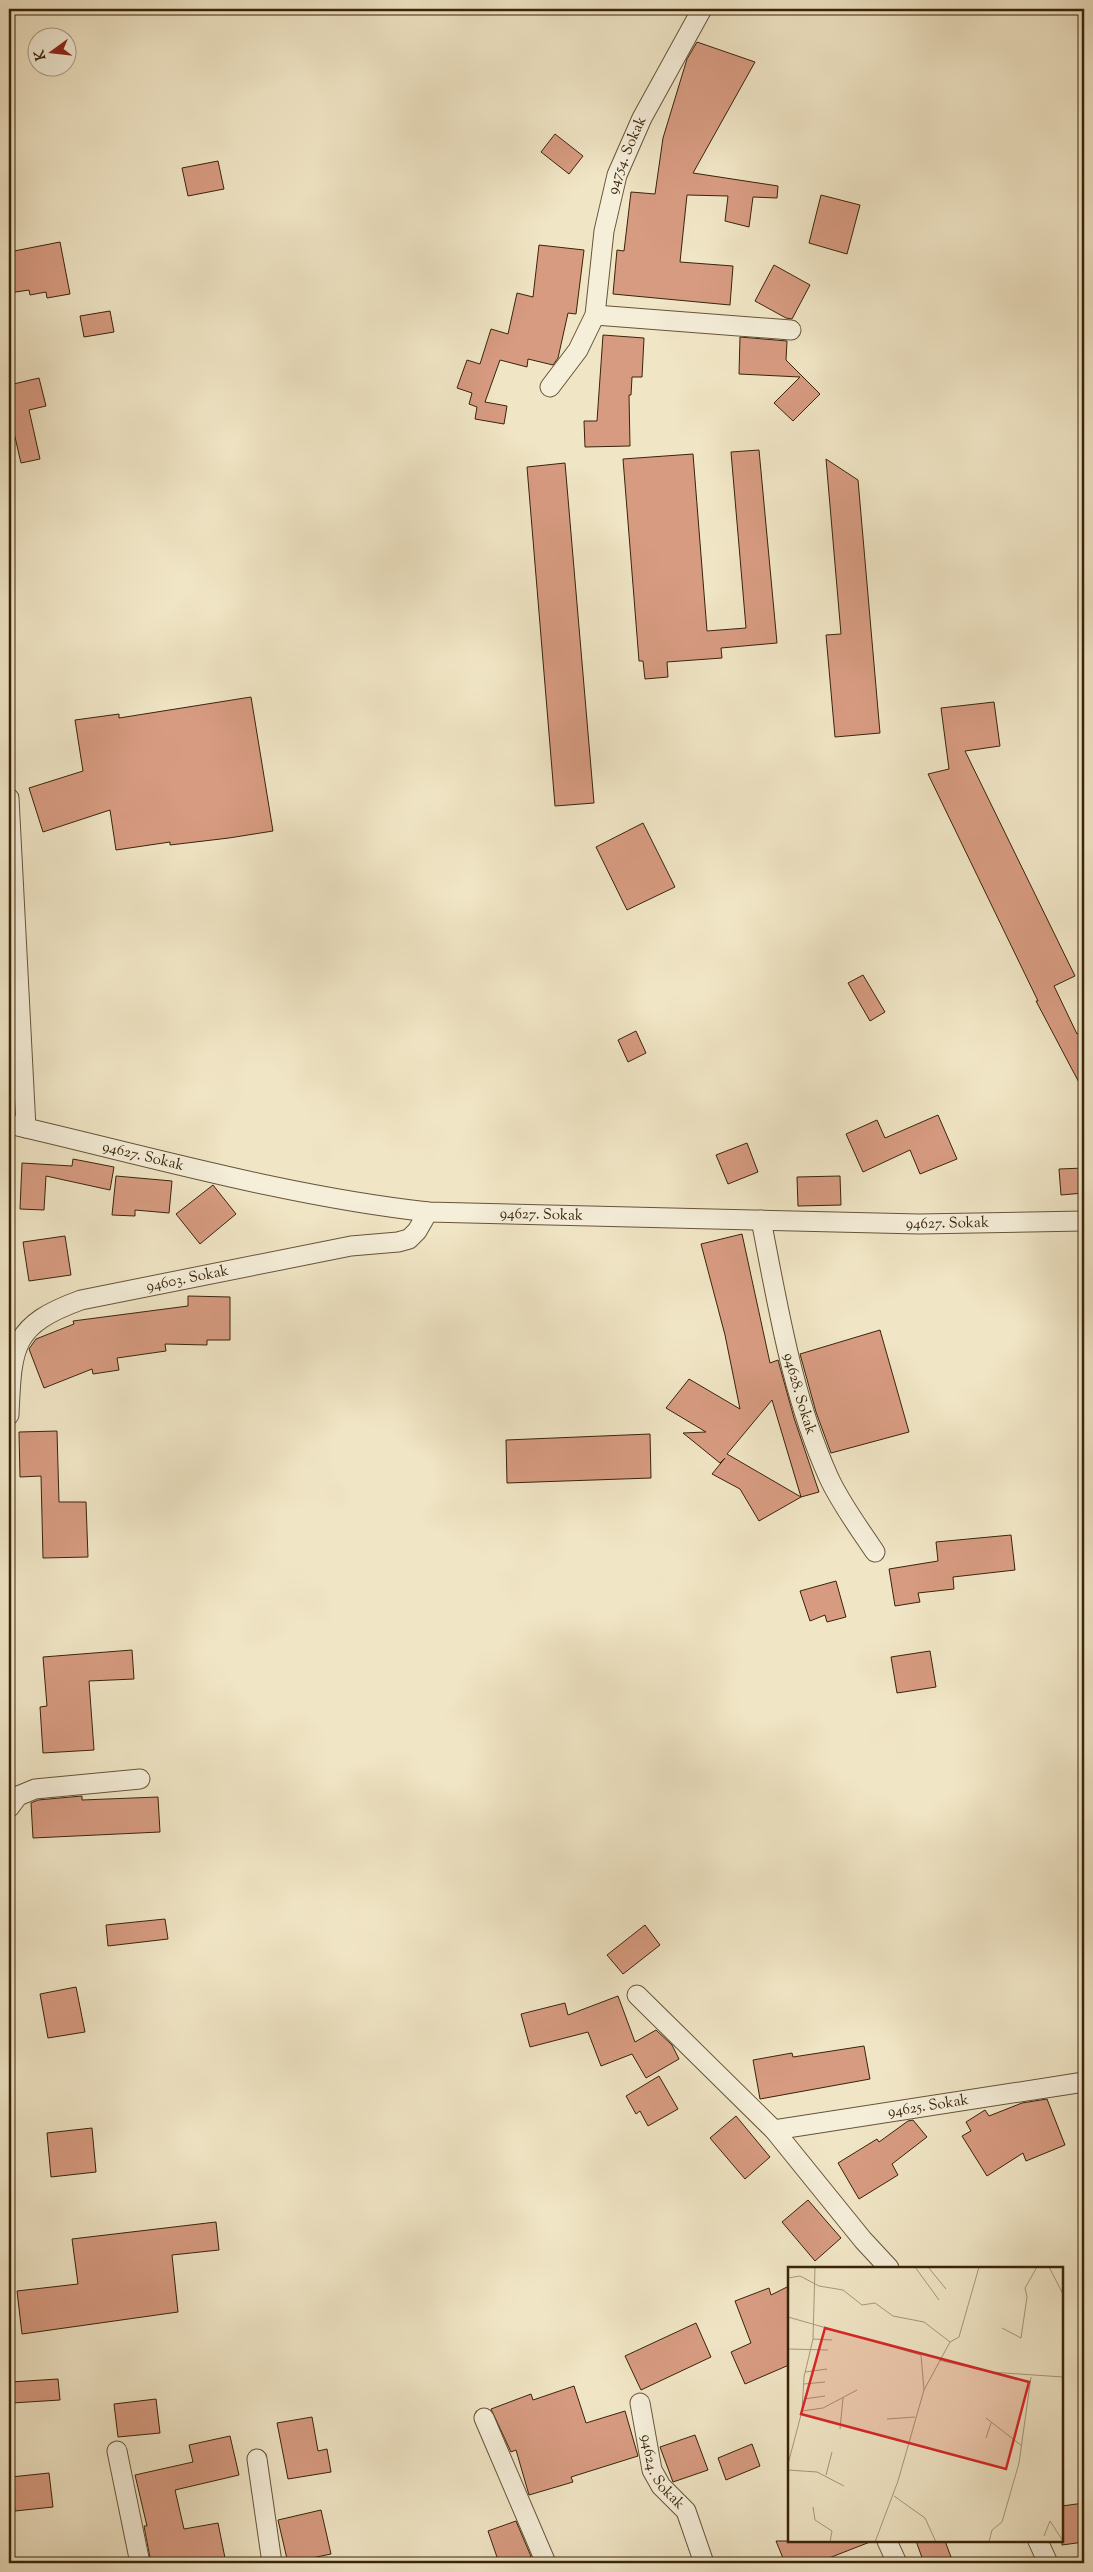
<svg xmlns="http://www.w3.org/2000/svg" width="1093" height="2572" font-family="'Sorts Mill Goudy',serif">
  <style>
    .building { fill: #d79b81; stroke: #392409; fill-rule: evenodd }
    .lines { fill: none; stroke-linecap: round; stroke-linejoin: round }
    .street-casing { stroke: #675438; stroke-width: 21 }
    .street { stroke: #f5eed9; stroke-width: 19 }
    .labels { text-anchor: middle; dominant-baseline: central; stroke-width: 4.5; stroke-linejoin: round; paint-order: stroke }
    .street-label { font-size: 15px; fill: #392409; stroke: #f5eed9 }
    .inset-road { fill: none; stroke: #a7987a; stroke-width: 1 }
    .view { fill: #d62828; fill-opacity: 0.15; stroke: #d62828; stroke-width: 2.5 }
    .inset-edge { fill: none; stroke: #392409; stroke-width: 2.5 }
  </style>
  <rect width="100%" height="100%" fill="#f0e5c5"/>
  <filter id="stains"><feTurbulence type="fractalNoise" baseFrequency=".004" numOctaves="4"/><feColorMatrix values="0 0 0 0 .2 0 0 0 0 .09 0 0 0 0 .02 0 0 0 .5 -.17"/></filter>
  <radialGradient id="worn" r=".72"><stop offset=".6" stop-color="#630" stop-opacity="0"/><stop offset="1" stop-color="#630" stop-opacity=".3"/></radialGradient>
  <!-- building -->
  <path class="building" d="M697,42L755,62L693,173L778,186L777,198L753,197L749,227L725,221L728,196L687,195L680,262L733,266L730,305L613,294L617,250L624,251L631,192L655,194L663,138L687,59Z
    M555,134L583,156L569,174L541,152Z
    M218,161L224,189L188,196L182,168Z
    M821,195L860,205L847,254L809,243Z
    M60,242L70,294L47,298L46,292L30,295L29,290L9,293V252Z
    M539,245L584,250L576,314L568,313L558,358L553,365L528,359L527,367L500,360L485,402L507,406L504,424L475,419L477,407L469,404L472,393L457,388L467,360L480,364L491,329L508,334L517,293L533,297Z
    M774,265L810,285L792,319L786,318L755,301Z
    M110,311L114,332L84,337L80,316Z
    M603,335L644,338L642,377H632L631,395H629L630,446L585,447L584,421H597Z
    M740,337L787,341L786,360L820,394L793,421L774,403L800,377L739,374Z
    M39,378L46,406L29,410L40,459L21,463L9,411V385Z
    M759,450L777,643L721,648L722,658L667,662L668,677L645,679L643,661H639L623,459L693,454L707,631L746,628L731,452Z
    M826,459L858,480L880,733L835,737L826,635L841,634Z
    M565,463L594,803L555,806L527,467Z
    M251,697L273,831L229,838L170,845V842L116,850L110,810L43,832L29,788L83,771L75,720L119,714V718Z
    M994,702L1000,746L965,751L1075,976L1054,986L1077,1034L1084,1031V1092L1036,1001H1038L928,774L949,769L941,708Z
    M643,823L675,887L627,910L596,847Z
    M863,975L885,1012L870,1021L848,983Z
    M636,1031L646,1053L628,1062L618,1040Z
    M938,1115L957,1159L920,1174L910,1150L863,1172L846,1134L877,1120L885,1138Z
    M747,1143L758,1172L728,1184L716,1155Z
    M73,1159L114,1167L110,1190L46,1176L44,1210L20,1209L22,1163L72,1166Z
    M1084,1168V1193L1061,1195L1059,1169Z
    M116,1176L172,1181L169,1213L135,1210V1216L112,1215Z
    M840,1176L841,1205L798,1206L797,1177Z
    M213,1185L236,1214L200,1244L176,1214Z
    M742,1234L770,1363L778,1360L794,1418L819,1492L801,1497L759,1521L740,1489L712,1474L725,1458L720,1463L683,1433L706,1432L666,1408L689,1379L740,1409L725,1335L701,1244ZM772,1400L801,1497L727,1454Z
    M65,1236L71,1275L29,1281L23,1242Z
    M188,1296L230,1297V1340H207V1345L165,1344L166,1351L117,1358L119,1370L93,1374L92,1369L44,1388L29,1349L36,1339L74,1324L73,1321L188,1306Z
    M880,1330L909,1432L831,1453L816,1412L800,1354Z
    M57,1431L59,1502H86L88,1557L43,1558L41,1476L20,1477L19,1432Z
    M650,1434L651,1478L507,1483L506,1440Z
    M1011,1535L1015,1570L953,1577L954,1589L918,1593L920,1602L895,1606L889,1569L938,1561L936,1542Z
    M836,1581L846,1617L827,1622L825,1615L810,1621L800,1591Z
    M132,1650L134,1679L89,1681L94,1750L43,1753L40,1707L47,1706L43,1657Z
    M930,1651L936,1687L897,1693L891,1657Z
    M82,1796V1800L158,1797L160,1832L33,1838L31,1803L38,1800Z
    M165,1919L168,1939L108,1946L106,1925Z
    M645,1925L660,1945L623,1974L607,1955Z
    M76,1987L85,2032L48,2038L40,1994Z
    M618,1996L635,2042L656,2030L672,2045L679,2059L646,2078L632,2054L601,2066L588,2032L530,2047L521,2014L565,2003L568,2015Z
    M864,2046L870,2079L760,2099L753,2060L792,2053L793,2057Z
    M659,2076L678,2109L648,2126L640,2111L636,2114L626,2096Z
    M1047,2099L1065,2145L1026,2161L1023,2153L987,2176L962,2136L971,2131L966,2122L985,2110L989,2116L1022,2103Z
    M736,2116L770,2157L745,2179L710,2138Z
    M913,2120L927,2137L892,2164L898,2175L859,2199L838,2163L877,2139L879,2142L908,2121Z
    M92,2128L96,2172L51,2177L47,2133Z
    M808,2200L841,2238L815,2261L782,2222Z
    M216,2222L219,2250L172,2255L178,2312L22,2334L17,2291L78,2284L72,2239Z
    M789,2286V2365L745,2384L731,2352L751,2343L735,2301L769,2288L771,2295Z
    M696,2323L711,2357L641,2390L625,2356Z
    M58,2379L60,2400L12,2403L11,2382Z
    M574,2386L586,2423L625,2411L638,2456L571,2477L573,2482L529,2495L516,2450L511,2452L491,2409L531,2394L533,2400Z
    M156,2399L160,2433L118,2437L114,2404Z
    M312,2417L318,2451L327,2449L331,2472L288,2479L277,2423Z
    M695,2435L708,2470L673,2482L660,2447Z
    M230,2436L239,2475L175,2490L184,2529L218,2523L226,2563H151L144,2526H147L135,2475L193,2462L189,2445Z
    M752,2444L760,2466L726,2480L718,2458Z
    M49,2473L53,2507L15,2511L11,2477Z
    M1084,2503V2542L1062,2545V2506Z
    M321,2510L331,2554L288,2563L278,2520Z
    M516,2521L530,2554L533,2563H499L488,2531Z
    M776,2541H870V2542L816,2563H785Z
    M916,2541H945L951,2557L934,2563H924Z"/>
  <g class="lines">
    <defs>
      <g id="street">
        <path d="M595,315L791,330"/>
        <path id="s1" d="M550,387L578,350L595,315L604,231L617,175L642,118L702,9"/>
        <path d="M9,798L26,1128"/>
        <path id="s2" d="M9,1124C148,1156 285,1196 428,1212L919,1224L1084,1221"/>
        <path id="s3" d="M761,1220C778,1306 792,1396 829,1478C841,1504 859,1528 875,1552"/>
        <path id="s4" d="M9,1415C12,1346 12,1325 81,1300L351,1246L398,1242L409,1239L417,1231L428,1212"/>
        <path d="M9,1808L18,1796L35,1789L140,1779"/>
        <path d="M637,1995L774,2130L863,2240L889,2268"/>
        <path id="s5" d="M774,2130L1084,2082"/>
        <path id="s6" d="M640,2403L652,2470L661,2486L686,2511L704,2563"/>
        <path d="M484,2418L546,2563"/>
        <path d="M117,2451L140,2563"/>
        <path d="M257,2459L272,2563"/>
        <path d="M887,2541L897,2563"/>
        <path d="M1038,2541L1048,2563"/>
      </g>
    </defs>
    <!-- street casing -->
    <use href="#street" class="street-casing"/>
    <!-- street -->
    <use href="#street" class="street"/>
  </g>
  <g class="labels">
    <!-- street labels -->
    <g class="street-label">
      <text stroke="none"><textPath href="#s1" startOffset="249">94754. Sokak</textPath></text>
      <text stroke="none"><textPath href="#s2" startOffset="138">94627. Sokak</textPath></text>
      <text stroke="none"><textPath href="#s2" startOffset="542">94627. Sokak</textPath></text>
      <text stroke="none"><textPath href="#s2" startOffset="948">94627. Sokak</textPath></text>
      <text stroke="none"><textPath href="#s4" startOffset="259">94603. Sokak</textPath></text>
      <text stroke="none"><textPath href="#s3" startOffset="178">94628. Sokak</textPath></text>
      <text stroke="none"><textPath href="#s5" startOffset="156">94625. Sokak</textPath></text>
      <text stroke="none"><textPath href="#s6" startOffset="74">94624. Sokak</textPath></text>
    </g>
  </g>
  <!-- overview -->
  <g transform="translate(788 2267)">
    <rect width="275" height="275" fill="#f0e5c5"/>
    <path class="inset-road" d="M127,0L151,33M140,0L158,22M261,0L275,27M0,11L12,9L31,19L55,23L74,38L87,36L105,49L136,55L162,75M0,50L133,88L136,123M214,61L233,71L239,30L237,21L249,0M25,72L44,73M162,75L171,70L191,0M0,82L40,83M151,93L202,105L275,110M17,105L39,102M16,117L37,115M16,132L37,129M14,144L35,141L69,123M198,151L234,179M99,152L127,150M52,162L55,131M198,171L203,156M0,197L14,144L16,110L25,72L27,0M0,203L29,205L56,219M38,208L44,185M106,229L137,251L148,275M25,240L27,253L44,264L42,275M256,269L262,254L275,274M87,275L110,214L136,123L162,75M201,275L204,263L214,255L231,196L243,110"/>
    <path class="view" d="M37,61L241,115L218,202L13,147Z"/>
    <rect width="275" height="275" class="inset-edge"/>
  </g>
  <!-- margin -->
  <rect width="1093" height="2572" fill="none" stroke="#f0e5c5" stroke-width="30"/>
  <rect x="10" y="10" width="1073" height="2552" fill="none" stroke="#392409" stroke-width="2.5"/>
  <rect x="15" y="15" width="1063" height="2542" fill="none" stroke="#392409"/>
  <!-- north arrow -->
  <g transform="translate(52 52) rotate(255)"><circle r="24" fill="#f5eed9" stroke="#aa9d86"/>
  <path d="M0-4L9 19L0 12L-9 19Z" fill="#8f2418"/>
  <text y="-8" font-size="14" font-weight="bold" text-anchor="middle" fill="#392409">K</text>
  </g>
  <rect width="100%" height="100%" filter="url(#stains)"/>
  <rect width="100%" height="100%" fill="url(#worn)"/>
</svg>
